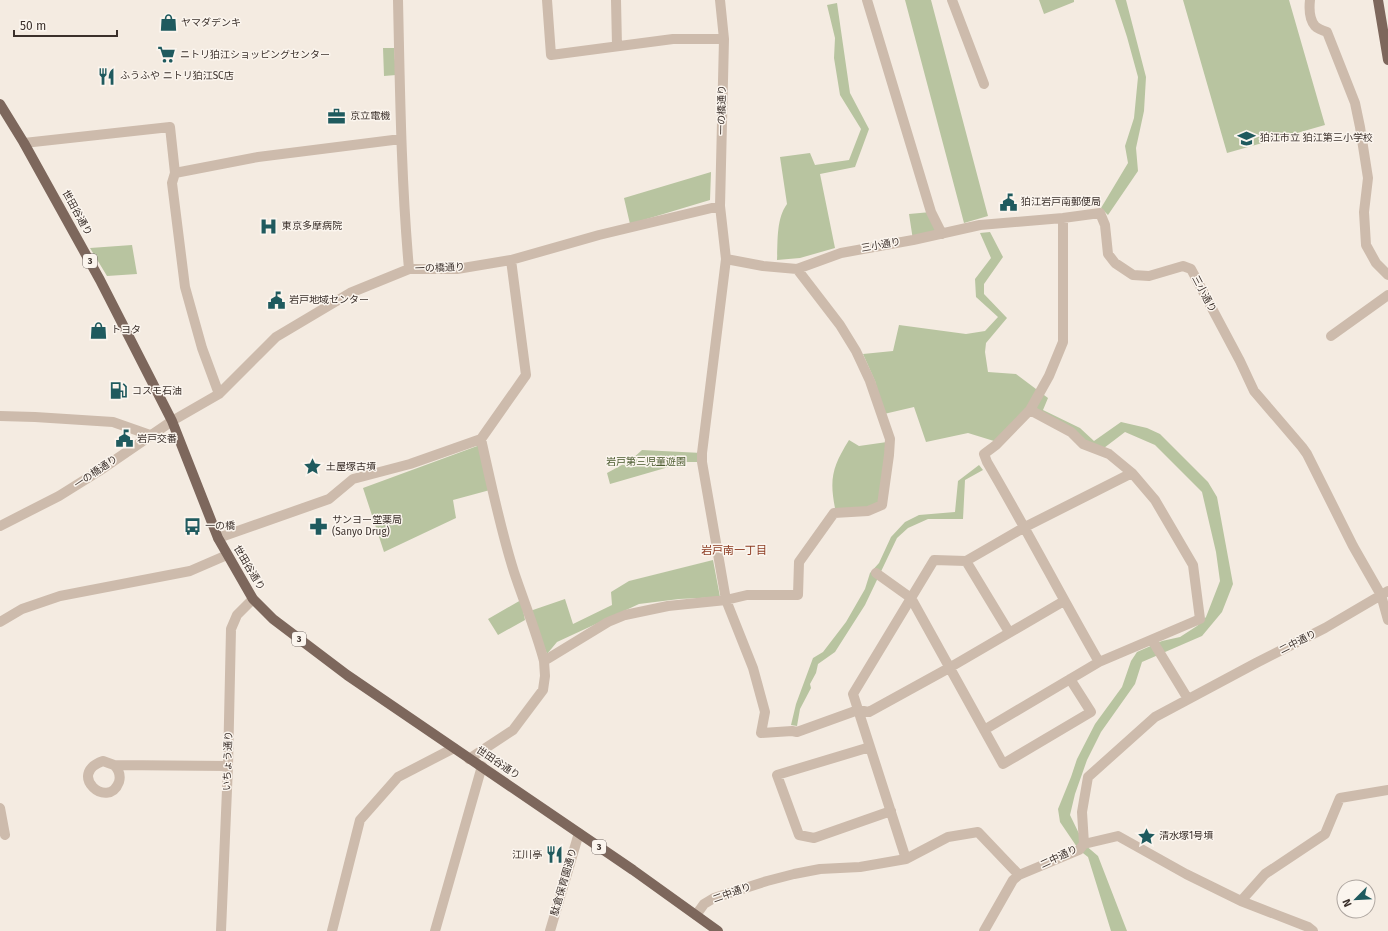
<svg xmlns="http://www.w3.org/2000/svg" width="1388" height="931" font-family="'Fira Sans','Noto Sans JP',sans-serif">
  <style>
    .green { fill: #b8c4a0 }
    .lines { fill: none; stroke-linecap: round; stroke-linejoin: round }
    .minor { stroke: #cdbbac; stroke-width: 10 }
    .major { stroke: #7d675c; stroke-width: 10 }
    .labels { text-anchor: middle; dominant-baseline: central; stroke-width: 3; stroke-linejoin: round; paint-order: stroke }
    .shield { fill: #fbf5ee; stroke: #756b66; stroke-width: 1 }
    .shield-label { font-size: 9px; font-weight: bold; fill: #3b302b }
    .poi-label { font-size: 10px; fill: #3b302b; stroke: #fbf5ee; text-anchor: start }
    .street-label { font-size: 10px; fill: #3b302b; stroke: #fbf5ee }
    .park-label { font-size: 10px; fill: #4a5a2e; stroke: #fbf5ee }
    .neighbourhood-label { font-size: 11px; fill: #8c3b22; stroke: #fbf5ee }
  </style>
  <rect width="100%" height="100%" fill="#f4ebe1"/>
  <!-- green -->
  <path class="green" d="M905,0H931L988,216L964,223Z
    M1039,0H1074V2L1044,14Z
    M1115,0H1126L1146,77L1144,111L1136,148L1138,171L1108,215L1101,208L1128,163L1125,146L1134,118L1138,77L1127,37Z
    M1183,0H1289L1325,125L1227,153Z
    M837,3L850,93L869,129L855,167L820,174L835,248L800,258L777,260C778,242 776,219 787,204L780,157L810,153L815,165L849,160L861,129L840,95L834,58L835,38L827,5Z
    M383,48H394L396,75L384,76Z
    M711,172L710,200L630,224L624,198Z
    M931,212L942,234L913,240L909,214Z
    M990,232L1003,257L984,284V294L1007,318L986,343L985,352L988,372L1016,374L1048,398L1043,410L1080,428L1094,441L1121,422L1147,428L1160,434L1208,482L1217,497L1233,584L1222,612L1202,636L1142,662L1135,684L1101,732L1087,760L1075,794L1070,815L1084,844L1098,856L1127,931H1111L1088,857L1079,850L1060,822L1058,809L1071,777L1077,759L1095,724L1122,687L1131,661L1137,652L1162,641L1180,637L1197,626L1206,617L1220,581L1216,552L1202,492L1155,445L1125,432L1100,451L1030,410L994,441L968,433L926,442L914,407L884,414L875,381L863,354L893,351L899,325L966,334L985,331L998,317L976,297L975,279L991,258L980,233Z
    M132,245L137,274L107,276L90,248Z
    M849,440L859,446L887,442L880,503L866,509L835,508C829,478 833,466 849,440Z
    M480,445L490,490L453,500L456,518L384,552L363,488Z
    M642,450L702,453V462H686L610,484L607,473L631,460Z
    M979,465L983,470L965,480L963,519H928L908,528L897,538L865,605L835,652L818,664L816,673L810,684L811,688L800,709L797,726L791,725L796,704L813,658L823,652L846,622L865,589L870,573L879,563L891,537L905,522L919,515L955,512L958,481Z
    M713,560L720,597L679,599L639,604L557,642L547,654L530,611L565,599L573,624L612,605L611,592L629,581Z
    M521,600L525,620L498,635L488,619Z"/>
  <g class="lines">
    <!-- minor -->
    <path class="minor" d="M398,0C400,90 401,179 409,269
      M547,0L551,55L673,39H724
      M616,0L617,46
      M720,0L724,39L720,206L726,259L702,453V462L726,600L753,668L765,712L761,733L792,731L797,732L858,710L869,712L949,668L1064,601
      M867,0L931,212L942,234
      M952,0L984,84
      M1310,0C1309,9 1309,19 1315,26C1318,29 1324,31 1327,32L1355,103L1360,127L1368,178L1364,212L1366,245L1376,263L1388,275
      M24,143L170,127L175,173L172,183L185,287L202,348L219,394
      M175,173L258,157L401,139
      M1063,218V342L1049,376L1030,410L996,445L984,454L987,462C1026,528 1061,596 1099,662
      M726,259L763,266L797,269L841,253L913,240L980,225L1063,218L1100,213L1105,225L1108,254L1115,263L1133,275L1149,276L1183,266L1191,269L1240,361L1254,391L1302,447L1307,454L1353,546L1381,595L1388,620
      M1331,336L1388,295
      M0,416L35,417L113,422L150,435
      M481,439C491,483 500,528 514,572C524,602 536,631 544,661
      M0,526L59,496L99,471L172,421L219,394L276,337L350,293L409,269H457L511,260L599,235L720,206
      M218,538L329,499L353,479L410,464L481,439L526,375L511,260
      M966,561L1009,632
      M876,573L911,598L1003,764L1091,712L1070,679
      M0,622L22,609L60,596L190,571L227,555
      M1152,640L1188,699
      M984,730L1099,662L1200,619L1193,565L1155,500L1132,473L1109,454L1083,444L1071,432L1030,410
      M870,747L777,775L799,835L814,838L891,811
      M469,759L513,730L543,690L545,676L544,661L608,622L625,615L668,606L726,600L747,595H798L799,562L834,513L868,511L882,505L889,455L890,439L870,381L856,351L840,325L797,269
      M114,765C118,769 121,775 119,782C108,811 66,774 103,761L114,765L228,766
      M0,808L5,835
      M1084,844L1118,836L1186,874L1241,901L1308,927L1313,931
      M906,859L853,694L934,560L966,561L1025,527L1132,473
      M1241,901L1265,874L1325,834L1340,798L1388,790
      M696,915L704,904L714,898L767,881L794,874L820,869L860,867L906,859L948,837L978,832L1019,875
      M221,931L228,766L231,629L237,615L253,599
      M332,931L360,820L398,777L454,748
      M435,931L482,766
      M550,931L579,833
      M984,931L1013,880L1019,875L1079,850L1084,844L1082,812L1088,777L1155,717L1256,663L1325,628L1388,591"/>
    <!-- major -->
    <path class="major" d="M1378,0L1388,60
      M0,104L24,143L100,280L172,421L218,538L253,599L273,619L347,675L633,870L718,931"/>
  </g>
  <!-- icons -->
  <defs>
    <symbol id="shop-bare" viewBox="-9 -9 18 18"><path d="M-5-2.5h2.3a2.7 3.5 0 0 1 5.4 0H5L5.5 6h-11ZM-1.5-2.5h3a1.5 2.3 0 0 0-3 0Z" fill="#1f5a5e" stroke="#fbf5ee" stroke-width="2.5" paint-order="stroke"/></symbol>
    <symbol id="supermarket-bare" viewBox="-9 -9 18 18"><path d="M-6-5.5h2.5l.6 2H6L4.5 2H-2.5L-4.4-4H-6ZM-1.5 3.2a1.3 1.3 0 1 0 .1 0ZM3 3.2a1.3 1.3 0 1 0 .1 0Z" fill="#1f5a5e" stroke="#fbf5ee" stroke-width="2.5" paint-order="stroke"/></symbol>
    <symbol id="restaurant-bare" viewBox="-9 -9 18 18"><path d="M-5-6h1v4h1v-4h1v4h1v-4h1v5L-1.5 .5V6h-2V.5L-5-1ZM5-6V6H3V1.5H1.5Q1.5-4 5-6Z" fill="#1f5a5e" stroke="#fbf5ee" stroke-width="2.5" paint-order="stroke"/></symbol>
    <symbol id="office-bare" viewBox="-9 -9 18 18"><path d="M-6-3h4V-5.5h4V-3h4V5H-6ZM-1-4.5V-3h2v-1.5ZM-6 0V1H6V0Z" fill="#1f5a5e" stroke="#fbf5ee" stroke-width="2.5" paint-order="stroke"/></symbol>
    <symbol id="school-bare" viewBox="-9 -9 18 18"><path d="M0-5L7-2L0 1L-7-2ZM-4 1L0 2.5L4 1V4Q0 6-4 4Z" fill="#1f5a5e" stroke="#fbf5ee" stroke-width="2.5" paint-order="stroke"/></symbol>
    <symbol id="civic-bare" viewBox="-9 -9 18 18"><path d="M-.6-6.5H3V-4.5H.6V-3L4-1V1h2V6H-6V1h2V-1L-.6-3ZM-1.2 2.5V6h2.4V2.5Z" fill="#1f5a5e" stroke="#fbf5ee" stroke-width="2.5" paint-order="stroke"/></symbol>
    <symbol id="hospital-bare" viewBox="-9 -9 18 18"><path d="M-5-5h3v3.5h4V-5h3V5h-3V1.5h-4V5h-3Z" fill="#1f5a5e" stroke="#fbf5ee" stroke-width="2.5" paint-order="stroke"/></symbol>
    <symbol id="fuel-bare" viewBox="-9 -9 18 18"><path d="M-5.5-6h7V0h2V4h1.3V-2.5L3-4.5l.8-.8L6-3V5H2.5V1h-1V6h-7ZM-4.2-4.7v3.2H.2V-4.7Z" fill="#1f5a5e" stroke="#fbf5ee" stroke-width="2.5" paint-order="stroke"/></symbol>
    <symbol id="sight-bare" viewBox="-9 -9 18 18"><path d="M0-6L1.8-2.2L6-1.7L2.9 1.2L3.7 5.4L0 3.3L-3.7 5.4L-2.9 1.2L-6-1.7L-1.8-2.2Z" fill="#1f5a5e" stroke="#fbf5ee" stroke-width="2.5" paint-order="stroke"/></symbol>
    <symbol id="bus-bare" viewBox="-9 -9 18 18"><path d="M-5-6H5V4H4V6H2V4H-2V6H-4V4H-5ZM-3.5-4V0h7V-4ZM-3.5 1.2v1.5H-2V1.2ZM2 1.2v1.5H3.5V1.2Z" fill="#1f5a5e" stroke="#fbf5ee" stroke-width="2.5" paint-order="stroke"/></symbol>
    <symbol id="pharmacy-bare" viewBox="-9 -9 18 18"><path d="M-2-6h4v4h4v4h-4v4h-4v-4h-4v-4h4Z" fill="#1f5a5e" stroke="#fbf5ee" stroke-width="2.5" paint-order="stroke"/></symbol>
  </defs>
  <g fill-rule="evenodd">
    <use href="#shop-bare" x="156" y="10" width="25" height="25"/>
    <use href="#supermarket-bare" x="154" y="42" width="25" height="25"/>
    <use href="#restaurant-bare" x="94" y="64" width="25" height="25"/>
    <use href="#office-bare" x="324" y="104" width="25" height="25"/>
    <use href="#school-bare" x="1234" y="126" width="25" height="25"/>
    <use href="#civic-bare" x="996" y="190" width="25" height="25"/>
    <use href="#hospital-bare" x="256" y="214" width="25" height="25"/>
    <use href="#civic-bare" x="264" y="288" width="25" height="25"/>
    <use href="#shop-bare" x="86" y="318" width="25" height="25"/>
    <use href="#fuel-bare" x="106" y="378" width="25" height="25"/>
    <use href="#civic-bare" x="112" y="426" width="25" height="25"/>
    <use href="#sight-bare" x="300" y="454" width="25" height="25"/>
    <use href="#bus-bare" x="180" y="514" width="25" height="25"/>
    <use href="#pharmacy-bare" x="306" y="514" width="25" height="25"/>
    <use href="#sight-bare" x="1134" y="824" width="25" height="25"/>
    <use href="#restaurant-bare" x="542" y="842" width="25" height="25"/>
  </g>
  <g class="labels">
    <!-- shield labels -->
    <g class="shield">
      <rect x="83" y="254" width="14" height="14" rx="3"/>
      <rect x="292" y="632" width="14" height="14" rx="3"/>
      <rect x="592" y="840" width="14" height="14" rx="3"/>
    </g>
    <g class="shield-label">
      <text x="90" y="261">3</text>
      <text x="299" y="639">3</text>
      <text x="599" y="847">3</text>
    </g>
    <!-- poi labels -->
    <g class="poi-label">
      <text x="181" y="23">ヤマダデンキ</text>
      <text x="180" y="55">ニトリ狛江ショッピングセンター</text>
      <text x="120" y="76">ふうふや ニトリ狛江SC店</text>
      <text x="350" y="116">京立電機</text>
      <text x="1260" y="138">狛江市立 狛江第三小学校</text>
      <text x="1021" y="202">狛江岩戸南郵便局</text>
      <text x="282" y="226">東京多摩病院</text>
      <text x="289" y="300">岩戸地域センター</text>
      <text x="111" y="330">トヨタ</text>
      <text x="132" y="391">コスモ石油</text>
      <text x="137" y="439">岩戸交番</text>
      <text x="326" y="467">土屋塚古墳</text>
      <text x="332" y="520">サンヨー堂薬局<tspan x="332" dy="12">(Sanyo Drug)</tspan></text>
      <text x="205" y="526">一の橋</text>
      <text x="1159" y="836">清水塚1号墳</text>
      <text x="542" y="855" text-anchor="end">江川亭</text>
    </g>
    <!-- street labels -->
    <g class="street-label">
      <text transform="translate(722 110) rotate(-89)">一の橋通り</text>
      <text transform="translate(77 213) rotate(61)">世田谷通り</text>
      <text transform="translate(881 245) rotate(-10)">三小通り</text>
      <text transform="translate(440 268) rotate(-2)">一の橋通り</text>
      <text transform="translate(1204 294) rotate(62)">三小通り</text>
      <text transform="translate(96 472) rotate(-34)">一の橋通り</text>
      <text transform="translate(249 568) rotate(59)">世田谷通り</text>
      <text transform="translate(1298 642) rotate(-27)">二中通り</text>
      <text transform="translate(228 761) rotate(-88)">いちょう通り</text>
      <text transform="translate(498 763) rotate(34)">世田谷通り</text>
      <text transform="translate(1059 857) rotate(-25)">二中通り</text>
      <text transform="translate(564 882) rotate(-74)">駄倉保育園通り</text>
      <text transform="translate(732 893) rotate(-20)">二中通り</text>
    </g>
    <!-- park labels -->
    <g class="park-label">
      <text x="646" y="462">岩戸第三児童遊園</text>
    </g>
    <!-- neighbourhood labels -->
    <g class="neighbourhood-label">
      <text x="734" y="550">岩戸南一丁目</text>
    </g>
  </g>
  <!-- north arrow -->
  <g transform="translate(1356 899) rotate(246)"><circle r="19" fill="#fbf5ee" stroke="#aea6a0"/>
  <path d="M0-3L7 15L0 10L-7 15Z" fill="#1f5a5e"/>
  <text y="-6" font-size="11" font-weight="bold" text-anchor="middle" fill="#3b302b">N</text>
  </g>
  <!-- scale -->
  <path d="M14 30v6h103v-6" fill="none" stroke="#3b302b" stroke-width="2"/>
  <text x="20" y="30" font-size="12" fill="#3b302b" stroke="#fbf5ee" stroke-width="3" paint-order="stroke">50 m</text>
</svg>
